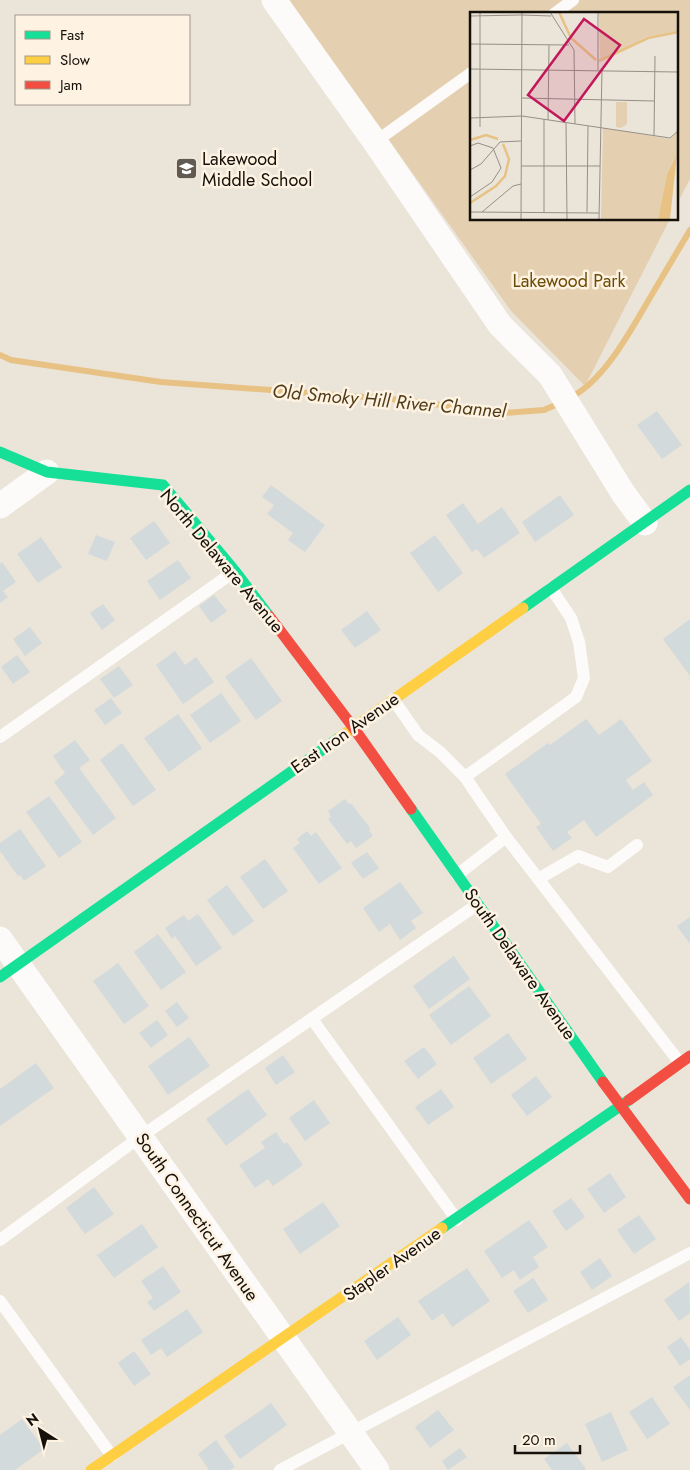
<svg xmlns="http://www.w3.org/2000/svg" width="690" height="1470" font-family="Jost,sans-serif">
  <style>
    .green { fill: #e4d0b1 }
    .lines { fill: none; stroke-linecap: round; stroke-linejoin: round }
    .stream { stroke: #e7c284; stroke-width: 6 }
    .building { fill: #d3dadb }
    .lane { stroke: #fcfbf9; stroke-width: 12 }
    .street { stroke: #fcfbf9; stroke-width: 25 }
    .fast { stroke: #16e098; stroke-width: 11 }
    .slow { stroke: #ffcf43; stroke-width: 11 }
    .jam { stroke: #f24e42; stroke-width: 11 }
    .labels { text-anchor: middle; dominant-baseline: central; stroke-width: 5; stroke-linejoin: round; paint-order: stroke }
    .poi-label { font-size: 18px; fill: #151009; stroke: #fef3e3; text-anchor: start }
    .park-label { font-size: 18px; fill: #6c4b06; stroke: #fef3e3 }
    .street-label { font-size: 18px; fill: #151009; stroke: #fef3e3 }
    .water-label { font-size: 19px; font-style: italic; fill: #513c18; stroke: #fef3e3 }
    .inset-river { fill: none; stroke: #e7c284; stroke-width: 2.5 }
    .inset-road { fill: none; stroke: #958f86; stroke-width: 1 }
    .view { fill: #c2185b; fill-opacity: 0.15; stroke: #c2185b; stroke-width: 2.5 }
    .inset-edge { fill: none; stroke: #151009; stroke-width: 2.5 }
  </style>
  <rect width="100%" height="100%" fill="#ebe4d9"/>
  <!-- green -->
  <path class="green" d="M289,0H690V179L676,206V14H471V219H670L585,386L511,311Z"/>
  <g class="lines">
    <!-- stream -->
    <path class="stream" d="M0,355L11,360L161,382L392,399L441,405L491,414L544,410L560,403
      M571,397C605,380 632,328 651,296C664,274 677,252 690,230"/>
  </g>
  <!-- building -->
  <path class="building" d="M657,411L682,445L662,459L637,425Z
    M271,485L325,525L305,552L288,540L293,533L267,514L274,505L262,497Z
    M560,495L574,515L535,542L522,522Z
    M463,503L478,524L502,507L520,533L484,558L477,549L472,552L446,515Z
    M154,521L170,543L146,560L130,538Z
    M96,535L115,542L107,561L88,554Z
    M435,535L463,573L438,592L410,553Z
    M41,537L62,567L38,583L17,554Z
    M178,560L191,578L160,600L147,581Z
    M2,562L16,582L3,591L8,597L0,603V564Z
    M214,595L227,611L211,623L199,606Z
    M103,604L115,620L102,630L90,613Z
    M367,611L381,630L355,648L341,630Z
    M690,619V676L663,639Z
    M30,627L42,643L25,656L13,639Z
    M175,651L185,665L196,657L214,682L183,704L156,665Z
    M17,655L30,672L13,684L1,667Z
    M251,658L282,701L256,720L225,677Z
    M119,666L133,685L114,698L100,679Z
    M221,693L241,721L210,743L190,715Z
    M111,698L122,713L105,725L94,710Z
    M178,714L202,748L169,772L144,738Z
    M586,719L599,735L621,719L652,761L626,780L633,790L644,782L653,795L596,837L584,820L567,832L572,838L553,851L536,827L541,824L505,774L548,743L550,745Z
    M75,740L90,760L79,768L116,818L93,835L54,782L65,773L53,756Z
    M122,743L156,790L133,806L100,760Z
    M49,796L82,842L59,858L26,812Z
    M345,799L349,804L351,803L370,828L369,830L373,836L356,848L351,841L347,844L328,819L331,817L328,811Z
    M20,829L46,866L24,881L20,875L18,876L0,851V843Z
    M307,831L311,836L316,832L342,868L319,884L293,848L300,843L297,839Z
    M367,852L379,868L363,879L351,863Z
    M265,859L288,891L263,909L240,877Z
    M400,882L423,913L411,921L416,928L400,940L390,924L379,932L363,908Z
    M227,885L254,921L233,936L207,900Z
    M198,914L222,948L196,966L175,936L172,939L165,928L184,915L188,921Z
    M690,917V944L677,926Z
    M158,934L186,972L161,990L134,952Z
    M454,956L470,979L429,1009L413,986Z
    M118,963L149,1006L124,1024L93,981Z
    M469,986L491,1016L451,1045L429,1015Z
    M177,1002L189,1018L177,1027L165,1011Z
    M157,1020L168,1035L151,1048L139,1033Z
    M508,1033L527,1059L491,1084L473,1058Z
    M189,1037L210,1066L168,1095L148,1066Z
    M424,1047L437,1064L418,1079L404,1061Z
    M283,1055L295,1072L276,1085L265,1068Z
    M36,1063L54,1088L0,1126V1089Z
    M536,1076L552,1097L527,1116L511,1095Z
    M248,1089L267,1115L226,1146L206,1119Z
    M441,1089L454,1107L428,1125L415,1107Z
    M314,1100L330,1123L305,1141L289,1118Z
    M276,1132L284,1144L287,1142L303,1165L273,1186L268,1179L255,1188L239,1165L265,1148L261,1142Z
    M610,1173L626,1197L604,1213L587,1189Z
    M94,1187L114,1214L85,1234L66,1208Z
    M571,1198L585,1217L566,1231L552,1211Z
    M323,1202L340,1226L300,1254L283,1229Z
    M639,1215L656,1239L634,1254L617,1230Z
    M529,1220L548,1247L533,1257L539,1267L520,1280L514,1270L502,1278L484,1251Z
    M142,1224L158,1247L114,1278L97,1255Z
    M600,1258L612,1276L592,1290L580,1272Z
    M163,1266L181,1292L154,1311L147,1302L153,1298L141,1281Z
    M467,1268L490,1301L452,1327L443,1313L432,1321L418,1301Z
    M533,1278L548,1300L528,1313L513,1291Z
    M689,1282L690,1313L679,1321L664,1300Z
    M187,1309L203,1332L167,1357L161,1348L151,1355L141,1340Z
    M398,1317L411,1335L377,1360L364,1341Z
    M681,1337L690,1350V1359L680,1366L667,1347Z
    M134,1351L151,1374L134,1386L118,1363Z
    M690,1375V1410L673,1387Z
    M652,1397L670,1424L647,1439L629,1412Z
    M271,1403L287,1425L240,1459L224,1436Z
    M438,1410L454,1430L430,1448L415,1427Z
    M611,1412L628,1450L602,1462L585,1424Z
    M22,1419L44,1449L15,1470H0V1435Z
    M216,1440L235,1467L230,1470H209L198,1454Z
    M567,1443L586,1469L584,1470H552L544,1459Z
    M460,1448L467,1457L448,1470L442,1461Z"/>
  <g class="lines">
    <!-- lane -->
    <path class="lane" d="M554,14L573,0
      M375,142L471,73
      M393,699L418,735L440,752L465,777L506,837L457,875
      M0,737L235,571
      M465,777L576,697L584,678L579,642L571,618L551,588
      M506,837L680,1063
      M538,879L578,856L608,867L637,845
      M312,1019L457,1220
      M0,1240L140,1137L478,904
      M0,1301L112,1456
      M280,1470L690,1253"/>
    <!-- street -->
    <path class="street" d="M274,0L375,142L500,325L550,375L623,493L645,523
      M0,506L47,472
      M0,939L377,1470"/>
    <!-- fast -->
    <path class="fast" d="M0,452L47,472L163,485L235,571L269,616
      M523,608L690,490
      M411,809L603,1082
      M0,977L339,738
      M442,1228L629,1100"/>
    <!-- slow -->
    <path class="slow" d="M339,738L523,608
      M91,1470L442,1228"/>
    <!-- jam -->
    <path class="jam" d="M269,616L353,727L411,809
      M603,1082L690,1199
      M629,1100L690,1056"/>
  </g>
  <!-- icons -->
  <defs>
    <symbol id="school-square" viewBox="-11 -11 22 22"><rect x="-9" y="-9" width="18" height="18" rx="4" fill="#605a52" stroke="#fef3e3"/><path d="M0-5L7-2L0 1L-7-2ZM-4 1L0 2.5L4 1V4Q0 6-4 4Z" fill="#fff"/></symbol>
  </defs>
  <g fill-rule="evenodd">
    <use href="#school-square" x="174" y="156" width="25" height="25"/>
  </g>
  <g class="labels">
    <!-- poi labels -->
    <g class="poi-label">
      <text x="202" y="159">Lakewood<tspan x="202" dy="21">Middle School</tspan></text>
    </g>
    <!-- park labels -->
    <g class="park-label">
      <text x="569" y="281">Lakewood Park</text>
    </g>
    <!-- street labels -->
    <g class="street-label">
      <text transform="translate(222 561) rotate(50)">North Delaware Avenue</text>
      <text transform="translate(345 733) rotate(-35)">East Iron Avenue</text>
      <text transform="translate(520 964) rotate(55)">South Delaware Avenue</text>
      <text transform="translate(197 1217) rotate(55)">South Connecticut Avenue</text>
      <text transform="translate(392 1264) rotate(-35)">Stapler Avenue</text>
    </g>
    <!-- water labels -->
    <g class="water-label">
      <text transform="translate(389 401) rotate(5)">Old Smoky Hill River Channel</text>
    </g>
  </g>
  <!-- overview -->
  <g transform="translate(470 12)">
    <rect width="208" height="208" fill="#ebe4d9"/>
    <path d="M129,0H207V19L176,25L130,49ZM146,90H157V112L151,116L146,115ZM133,116L200,127L207,120V142L197,162L188,207H131Z" fill="#e4d0b1"/>
    <path d="M207,142L200,207H188L197,162Z" fill="#e7c284"/>
    <path class="inset-river" d="M89,0L101,26L126,48M129,49L178,26L208,20M0,128L16,123L28,127M0,191L26,174L35,164L39,147L33,132"/>
    <path class="inset-road" d="M80,0L104,38L105,112M52,3L81,4M0,4L52,3M0,32L99,33M0,57L208,60M128,58V0M52,86L184,89M0,106L52,104L200,126L208,119M78,108L79,33M96,111L97,207M10,115V0M184,123L185,44M0,134L8,131L23,136L31,156L22,170L0,185M51,154H130M0,158L11,152L30,130L51,129M0,200L129,201M12,200L43,174L51,172M117,200L118,114M74,201V107M51,207L52,0M129,207L132,58"/>
    <path class="view" d="M114,7L150,33L94,109L58,83Z"/>
    <rect width="208" height="208" class="inset-edge"/>
  </g>
  <!-- legend -->
  <rect x="15" y="15" width="175" height="90" fill="#fef3e3" stroke="#a1988c"/>
  <rect x="25" y="31" width="25" height="8" fill="#16e098" stroke="#a1988c"/>
  <text x="60" y="40" font-size="15" fill="#151009">Fast</text>
  <rect x="25" y="56" width="25" height="8" fill="#ffcf43" stroke="#a1988c"/>
  <text x="60" y="65" font-size="15" fill="#151009">Slow</text>
  <rect x="25" y="81" width="25" height="8" fill="#f24e42" stroke="#a1988c"/>
  <text x="60" y="90" font-size="15" fill="#151009">Jam</text>
  <!-- north arrow -->
  <g transform="translate(40 1430) rotate(324)" stroke="#fef3e3" stroke-width="4" paint-order="stroke">
  <path d="M0-4L9 19L0 12L-9 19Z" fill="#151009"/>
  <text y="-8" font-size="14" font-weight="bold" text-anchor="middle" fill="#151009">N</text>
  </g>
  <!-- scale -->
  <path d="M515 1445v8h65v-8" fill="none" stroke="#151009" stroke-width="2.5"/>
  <text x="522" y="1445" font-size="15" fill="#151009" stroke="#fef3e3" stroke-width="4" paint-order="stroke">20 m</text>
</svg>
